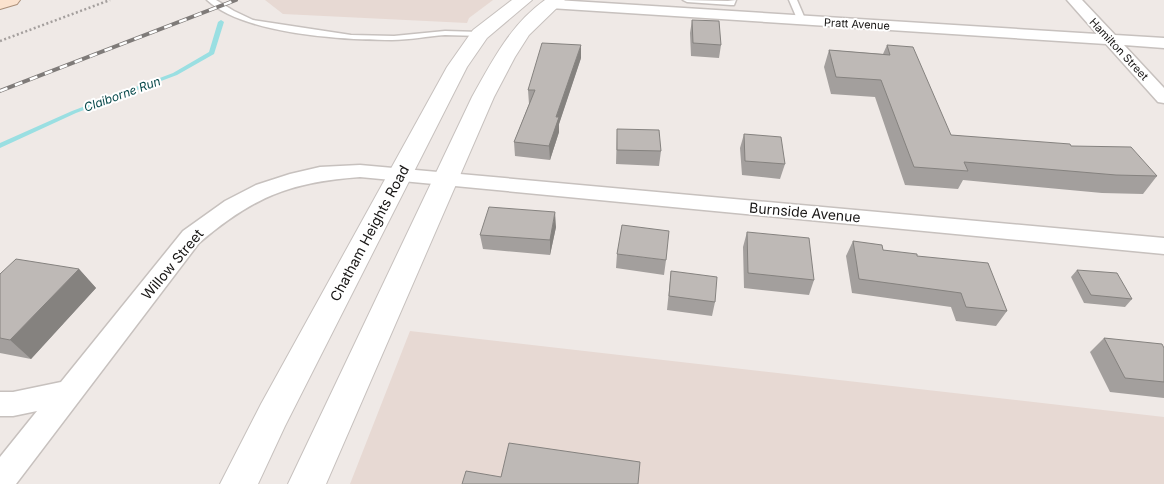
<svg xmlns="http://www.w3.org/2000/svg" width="1164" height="484" font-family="Inter,sans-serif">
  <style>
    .built { fill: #e7d9d3 }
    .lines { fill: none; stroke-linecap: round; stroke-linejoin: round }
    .stream { fill: #9adfe2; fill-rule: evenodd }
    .lane-casing { stroke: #c7c1be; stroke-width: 3 }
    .street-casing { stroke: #c7c1be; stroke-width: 3 }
    .secondary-casing { stroke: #c7c1be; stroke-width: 2 }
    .primary-casing { stroke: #aa8e78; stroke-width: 2 }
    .path { stroke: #a49f9d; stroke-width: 2.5; stroke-dasharray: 2 2.5; stroke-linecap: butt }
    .lane { fill: #fff; fill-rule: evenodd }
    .street { fill: #fff; fill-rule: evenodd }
    .secondary { fill: #fff; fill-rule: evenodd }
    .primary { fill: #fbe2ce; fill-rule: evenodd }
    .rail-casing { stroke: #7f7b79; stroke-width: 4 }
    .rail { stroke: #fff; stroke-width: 2.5; stroke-dasharray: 8; stroke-linecap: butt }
    .wall { fill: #a39f9d }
    .shaded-wall { fill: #85827f }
    .building { fill: #beb9b6; stroke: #85827f }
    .labels { text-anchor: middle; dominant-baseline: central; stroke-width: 4; stroke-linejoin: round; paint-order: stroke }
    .far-street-label { font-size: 11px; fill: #181615; stroke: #fff }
    .far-water-label { font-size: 12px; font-style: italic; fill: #094a4c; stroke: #fff }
    .street-label { font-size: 14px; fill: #181615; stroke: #fff }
  </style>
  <rect width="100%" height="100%" fill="#efe9e6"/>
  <!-- built -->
  <path class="built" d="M265,0H493L469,18L467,23L283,14Z
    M410,331L1164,417V484H350Z"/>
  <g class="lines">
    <!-- stream -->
    <path class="stream" d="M221,20L224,22L214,54L177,75L76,113L0,148V143L72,111L173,73L209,52L218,22Z"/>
    <defs>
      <path id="lane" d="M207,0H216L234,11L253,20L351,35L394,36L445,31L480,32L484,34L480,36C469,36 457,35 445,35C428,36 410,40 392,40C343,40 243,34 207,0Z
        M683,0L728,1L736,0L734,5H731L687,2Z
        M789,0H797L806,21L805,23L798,21Z"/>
      <path id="street" d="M556,0L1097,34L1067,0H1082L1115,35L1164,38V48L1124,45L1164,88V103L1158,102L1106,44L550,8L545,7L543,4L545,1Z
        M360,165L1164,238V254L360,177C290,182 253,197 199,243L16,484H0V457L37,411L13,416H0V392H13L61,382L183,231L225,201L256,185L290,174L320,167Z"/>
      <path id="secondary" d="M512,0H532L487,38L467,67L285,426L258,484H220L261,404L447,67L473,30Z
        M545,0H565L529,35L515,57L494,97L326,484H288L472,97C492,61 511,24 545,0Z"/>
      <path id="primary" d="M0,0H20L17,4L0,9Z"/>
    </defs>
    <!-- lane casing -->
    <use href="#lane" class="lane-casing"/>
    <!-- street casing -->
    <use href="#street" class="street-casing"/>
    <!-- secondary casing -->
    <use href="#secondary" class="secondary-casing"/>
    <!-- primary casing -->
    <use href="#primary" class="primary-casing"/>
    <!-- path -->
    <path class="path" d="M0,41L110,0"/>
    <!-- lane -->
    <use href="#lane" class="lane"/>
    <!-- street -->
    <use href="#street" class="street"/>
    <!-- secondary -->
    <use href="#secondary" class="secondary"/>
    <!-- primary -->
    <use href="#primary" class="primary"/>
    <defs>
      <path id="rail" d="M0,91L236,0"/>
    </defs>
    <!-- rail casing -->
    <use href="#rail" class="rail-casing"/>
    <!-- rail -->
    <use href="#rail" class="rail"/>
  </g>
  <!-- wall -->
  <path class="wall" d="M692,20L721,45L719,58L691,56L690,33Z
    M887,45L951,135L1071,146L1157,176L1143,194L1102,193L963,180L958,189L905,185L875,97L831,94L824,67L829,50L883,54Z
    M581,58L559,124V132L550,160L515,156L514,142L529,104L528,90Z
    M617,129L661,151L659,166L616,164Z
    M744,134L785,164L780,179L742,175L740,148Z
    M556,227L550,255L483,249L480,235Z
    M747,232L814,280L809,295L744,288L743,247Z
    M853,241L883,250L917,256L1007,311L996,326L956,321L951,307L852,293L846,256Z
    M617,254L666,260L664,275L616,268Z
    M79,269L96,288L31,359L0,353V274Z
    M1077,270L1132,299L1125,307L1084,303L1071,277Z
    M671,271L715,302L712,316L667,310Z
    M1104,338L1164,348V398L1110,392L1090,352Z"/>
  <!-- shaded-wall -->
  <path class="shaded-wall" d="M581,45V58L559,124V132L550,160L549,146L556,117Z
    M555,212L556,227L550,255V240Z
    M79,269L96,288L31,359L10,340Z"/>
  <!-- building -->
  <path class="building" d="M692,20L719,21L721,45L693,43Z
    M542,43L581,45L556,117H559L549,146L514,142L535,90H528Z
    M887,45L913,47L951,135L1070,144L1071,146L1131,147L1157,176L1116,175L964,162L968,171L914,167L881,80L836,77L829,50L890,55Z
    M617,129L659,130L661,151L617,150Z
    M744,134L781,137L785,164L745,161Z
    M489,207L555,212L550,240L480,235Z
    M622,225L669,231L666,260L617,254Z
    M747,232L809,238L814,280L748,273Z
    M853,241L882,245L883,250L917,254V256L988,263L1007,311L966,307L961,293L859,279Z
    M16,259L79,269L10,340L0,338V274Z
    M1077,270L1117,273L1132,299L1091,295Z
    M671,271L717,277L715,302L669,296Z
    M1104,338L1162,344L1164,348V382L1125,378Z
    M509,443L640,462L638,484H462L466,471L501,477Z"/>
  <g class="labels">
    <!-- far-street labels -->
    <g class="far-street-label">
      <text transform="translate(857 24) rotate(3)">Pratt Avenue</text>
      <text transform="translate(1119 49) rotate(47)">Hamilton Street</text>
    </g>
    <!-- far-water labels -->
    <g class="far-water-label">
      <text transform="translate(122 94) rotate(-20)">Claiborne Run</text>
    </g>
    <!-- street labels -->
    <g class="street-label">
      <text transform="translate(805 212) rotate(5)">Burnside Avenue</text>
      <text transform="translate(369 233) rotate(-62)">Chatham Heights Road</text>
      <text transform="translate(172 264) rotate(-50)">Willow Street</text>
    </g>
  </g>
</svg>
